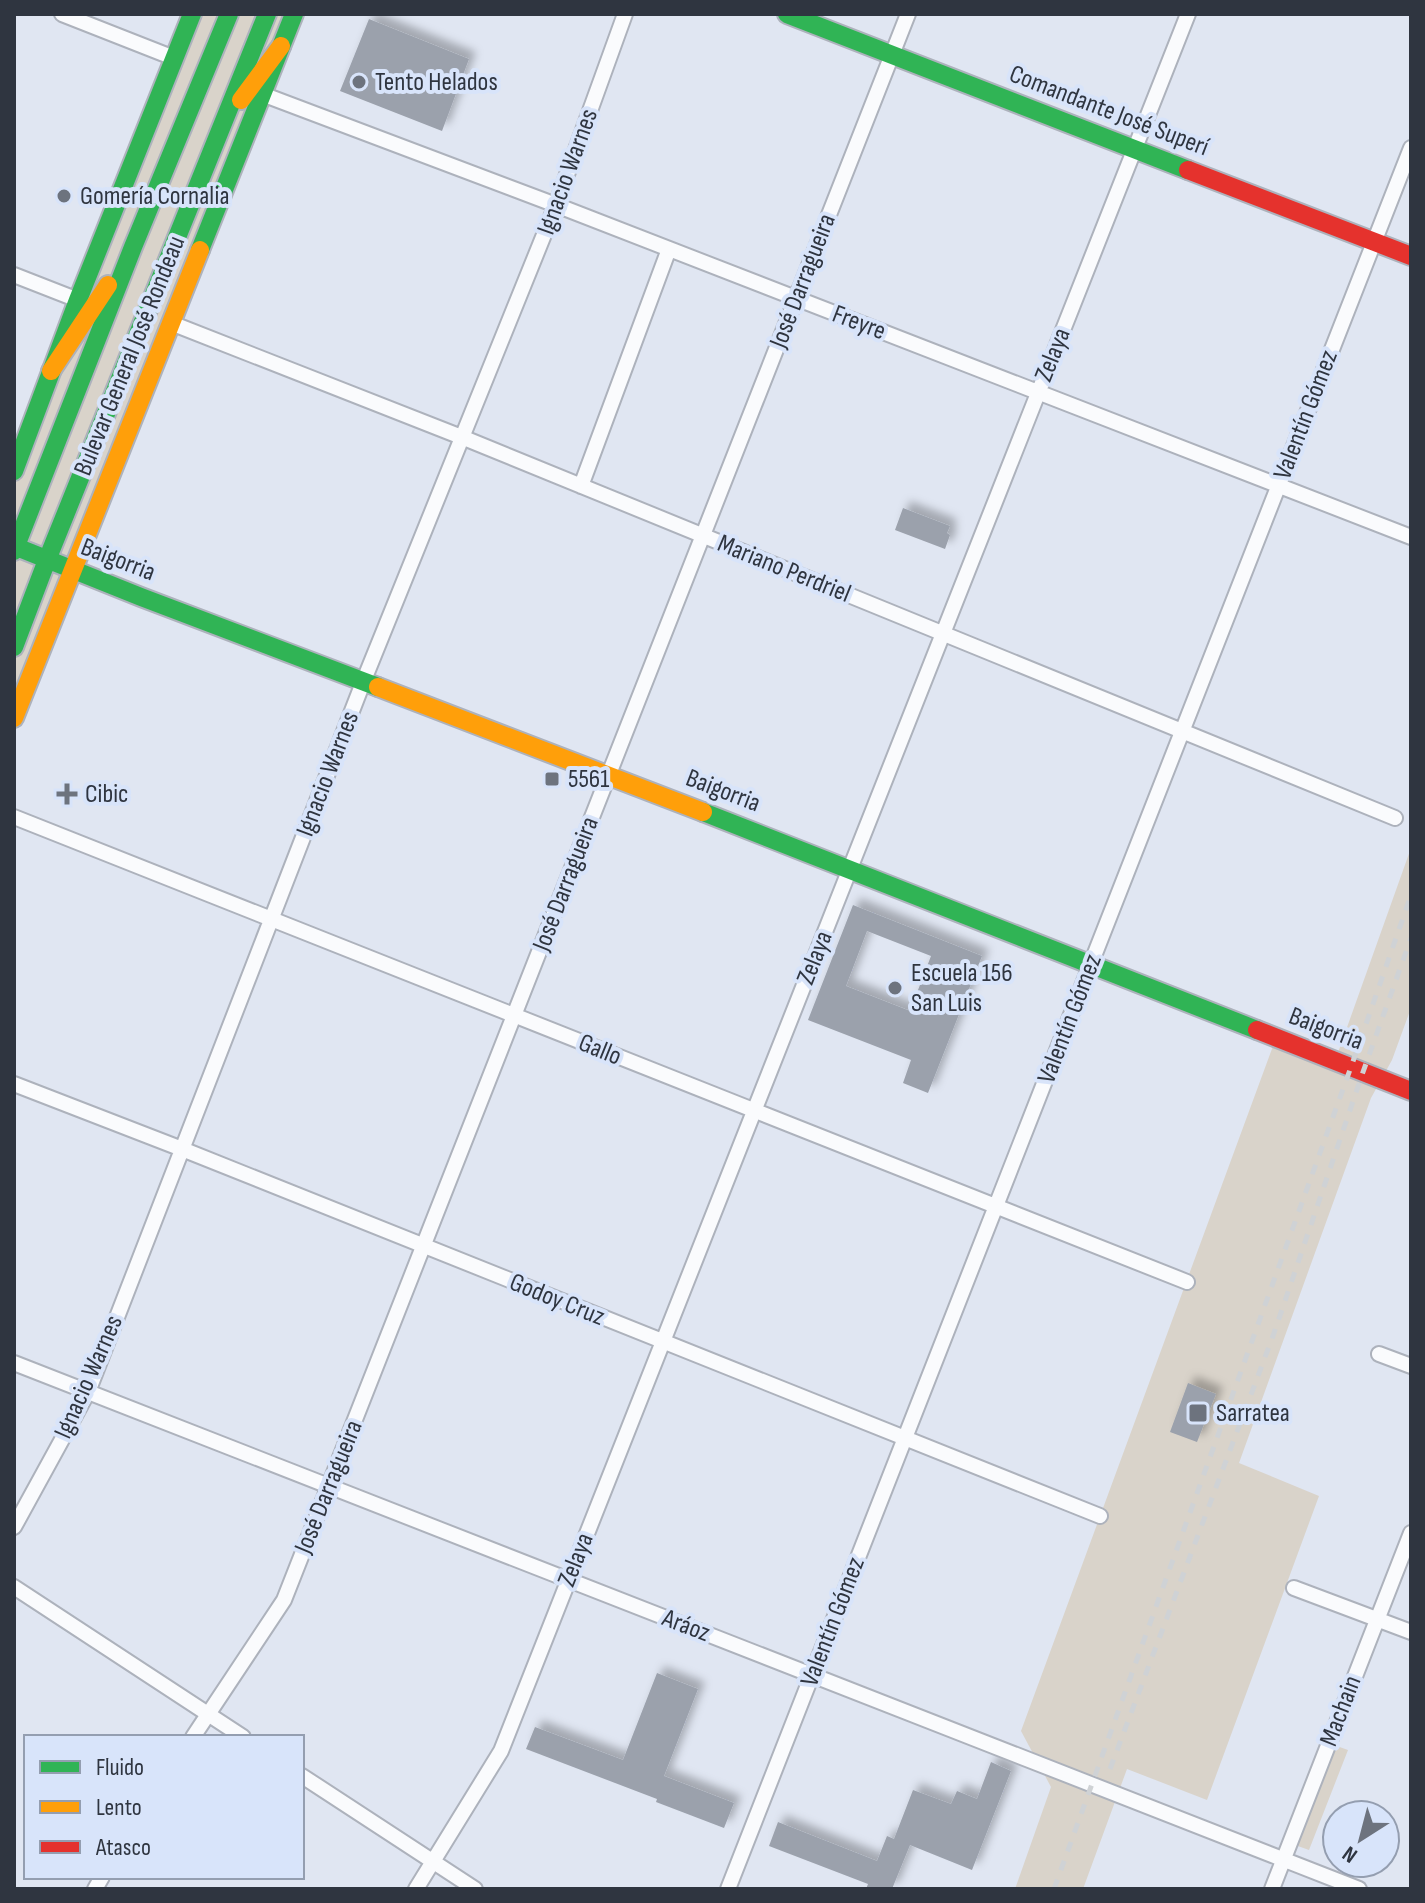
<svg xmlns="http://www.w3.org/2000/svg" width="1425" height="1903" font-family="'Sofia Sans Condensed',sans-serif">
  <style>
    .green { fill: #d9d3ca }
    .building { fill: #9ba1ac; fill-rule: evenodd; filter: url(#shadow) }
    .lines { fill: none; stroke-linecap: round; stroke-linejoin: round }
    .street-casing { stroke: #adb2bc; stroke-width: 18 }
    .fast-casing { stroke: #adb2bc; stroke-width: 22 }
    .slow-casing { stroke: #adb2bc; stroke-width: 22 }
    .jam-casing { stroke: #adb2bc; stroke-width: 22 }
    .street { stroke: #fafbfd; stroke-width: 14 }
    .fast { stroke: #30b455; stroke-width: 18 }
    .slow { stroke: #ff9f0a; stroke-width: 18 }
    .jam { stroke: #e5322d; stroke-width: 18 }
    .rail { stroke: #cfd2d5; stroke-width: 5; stroke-dasharray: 10 10; stroke-linecap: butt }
    .poi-dot { fill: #6d737e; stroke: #d8e4fa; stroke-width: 3 }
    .labels { text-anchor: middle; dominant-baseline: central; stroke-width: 8; stroke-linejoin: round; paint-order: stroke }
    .poi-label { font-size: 26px; fill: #2f3540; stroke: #d8e4fa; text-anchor: start }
    .street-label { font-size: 26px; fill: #2f3540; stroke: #d8e4fa }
  </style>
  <defs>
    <filter id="shadow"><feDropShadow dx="7" dy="-7" stdDeviation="4" flood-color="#0004"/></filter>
  </defs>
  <rect width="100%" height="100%" fill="#e0e6f2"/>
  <!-- green -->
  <path class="green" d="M192,14H294L14,718V471Z
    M1411,848V1008L1392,1060L1371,1098L1239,1463L1319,1496L1207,1800L1127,1769L1083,1889H1015L1051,1787L1021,1731L1276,1038L1335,1061Z
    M1334,1745L1348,1750L1309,1850L1295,1845Z"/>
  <!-- building -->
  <path class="building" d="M369,19L469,59L442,131L340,91Z
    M903,508L950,526L947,533L950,535L945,549L895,530Z
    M853,905L982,956L928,1093L903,1083L911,1060L808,1020ZM867,931L931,956L910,1011L846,986Z
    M1188,1383L1216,1394L1197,1442L1170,1432Z
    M657,1673L698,1689L664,1776L734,1803L724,1828L656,1802L657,1799L526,1749L535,1727L623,1760Z
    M991,1762L1011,1771L972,1870L910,1845L892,1889H866L868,1884L769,1846L778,1822L877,1861L887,1836L894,1839L913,1790L951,1804L957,1791L977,1799Z"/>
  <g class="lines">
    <defs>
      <path id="street" d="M62,14L174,58
        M262,94L556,205L1411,537
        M14,275L78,300
        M171,323L464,438L1395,818
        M581,486L669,249
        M14,817L1187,1282
        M14,1084L182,1149L1100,1516
        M1379,1354L1411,1366
        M14,1363L1359,1889
        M14,1527L88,1392L364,680L556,205L625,14
        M14,1587L243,1737
        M1294,1588L1411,1632
        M193,1737L284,1600L908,14
        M302,1776L475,1889
        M95,1889L102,1877
        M416,1889L501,1751L1188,14
        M728,1889L1411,148
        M1272,1889L1411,1533"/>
      <path id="fast" d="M787,14L1188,170
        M200,250L294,14
        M14,471L78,300L192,14
        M14,546L141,597L378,687
        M14,551L133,247L229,14
        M14,647L47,560L267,14
        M703,812L1257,1030"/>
      <path id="slow" d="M241,100L281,46
        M51,371L108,285
        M378,687L703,812
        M14,718L200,250"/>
      <path id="jam" d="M1188,170L1411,256
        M1257,1030L1411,1091"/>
    </defs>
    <!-- street casing -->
    <use href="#street" class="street-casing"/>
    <!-- fast casing -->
    <use href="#fast" class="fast-casing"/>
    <!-- slow casing -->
    <use href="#slow" class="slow-casing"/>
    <!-- jam casing -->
    <use href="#jam" class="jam-casing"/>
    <!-- street -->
    <use href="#street" class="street"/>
    <!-- fast -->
    <use href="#fast" class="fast"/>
    <!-- slow -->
    <use href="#slow" class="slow"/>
    <!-- jam -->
    <use href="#jam" class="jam"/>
    <!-- rail -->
    <path class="rail" d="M1110,1769L1273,1336L1363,1072L1411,938
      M1054,1889L1351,1067L1411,895"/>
  </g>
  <!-- markers -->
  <g class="poi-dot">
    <circle cx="359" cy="82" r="8"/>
    <circle cx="64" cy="196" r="8"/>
    <rect x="544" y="771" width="16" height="16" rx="4"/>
    <path d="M63 782h8v8h8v8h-8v8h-8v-8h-8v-8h8z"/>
    <circle cx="895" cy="988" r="8"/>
    <rect x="1188" y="1403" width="20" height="20" rx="4"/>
  </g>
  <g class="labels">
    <!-- poi labels -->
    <g class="poi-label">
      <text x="375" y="82">Tento Helados</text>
      <text x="80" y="196">Gomería Cornalia</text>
      <text x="568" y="779">5561</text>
      <text x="85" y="794">Cibic</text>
      <text x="911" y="973">Escuela 156<tspan x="911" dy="30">San Luis</tspan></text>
      <text x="1216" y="1413">Sarratea</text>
    </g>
    <!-- street labels -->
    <g class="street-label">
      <text transform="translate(1109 111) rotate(21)">Comandante José Superí</text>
      <text transform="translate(568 172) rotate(-70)">Ignacio Warnes</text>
      <text transform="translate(803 281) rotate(-69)">José Darragueira</text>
      <text transform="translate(859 323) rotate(21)">Freyre</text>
      <text transform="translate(1053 355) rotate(-68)">Zelaya</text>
      <text transform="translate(130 356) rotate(-68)">Bulevar General José Rondeau</text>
      <text transform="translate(1306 415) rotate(-69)">Valentín Gómez</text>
      <text transform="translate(118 560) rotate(21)">Baigorria</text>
      <text transform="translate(784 569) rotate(22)">Mariano Perdriel</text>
      <text transform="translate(328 774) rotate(-69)">Ignacio Warnes</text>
      <text transform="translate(723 791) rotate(21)">Baigorria</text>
      <text transform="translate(566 884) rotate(-69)">José Darragueira</text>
      <text transform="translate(815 958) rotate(-68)">Zelaya</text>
      <text transform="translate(1070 1019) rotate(-69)">Valentín Gómez</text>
      <text transform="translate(1326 1029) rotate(21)">Baigorria</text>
      <text transform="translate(600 1050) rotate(22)">Gallo</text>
      <text transform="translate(557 1300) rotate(22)">Godoy Cruz</text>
      <text transform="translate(89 1377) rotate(-66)">Ignacio Warnes</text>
      <text transform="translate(329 1487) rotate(-68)">José Darragueira</text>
      <text transform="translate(576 1560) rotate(-68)">Zelaya</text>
      <text transform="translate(833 1622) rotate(-69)">Valentín Gómez</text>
      <text transform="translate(686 1626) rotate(21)">Aráoz</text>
      <text transform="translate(1341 1711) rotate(-69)">Machain</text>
    </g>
  </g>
  <!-- border -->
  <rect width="1425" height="1903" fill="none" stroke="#2f3540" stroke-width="32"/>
  <!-- legend -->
  <rect x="24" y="1735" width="280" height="144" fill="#d8e4fa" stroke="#949eb0" stroke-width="2"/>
  <rect x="40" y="1761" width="40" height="12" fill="#30b455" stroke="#949eb0" stroke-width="2"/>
  <text x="96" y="1775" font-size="24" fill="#2f3540">Fluido</text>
  <rect x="40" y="1801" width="40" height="12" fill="#ff9f0a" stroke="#949eb0" stroke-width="2"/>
  <text x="96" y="1815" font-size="24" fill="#2f3540">Lento</text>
  <rect x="40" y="1841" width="40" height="12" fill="#e5322d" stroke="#949eb0" stroke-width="2"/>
  <text x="96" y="1855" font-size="24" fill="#2f3540">Atasco</text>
  <!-- north arrow -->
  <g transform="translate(1361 1839) rotate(216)"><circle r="38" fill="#d8e4fa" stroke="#949eb0" stroke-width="2"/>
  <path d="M0-6L14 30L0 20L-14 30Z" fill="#6d737e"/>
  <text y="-12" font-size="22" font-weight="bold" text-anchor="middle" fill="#2f3540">N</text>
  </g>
</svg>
